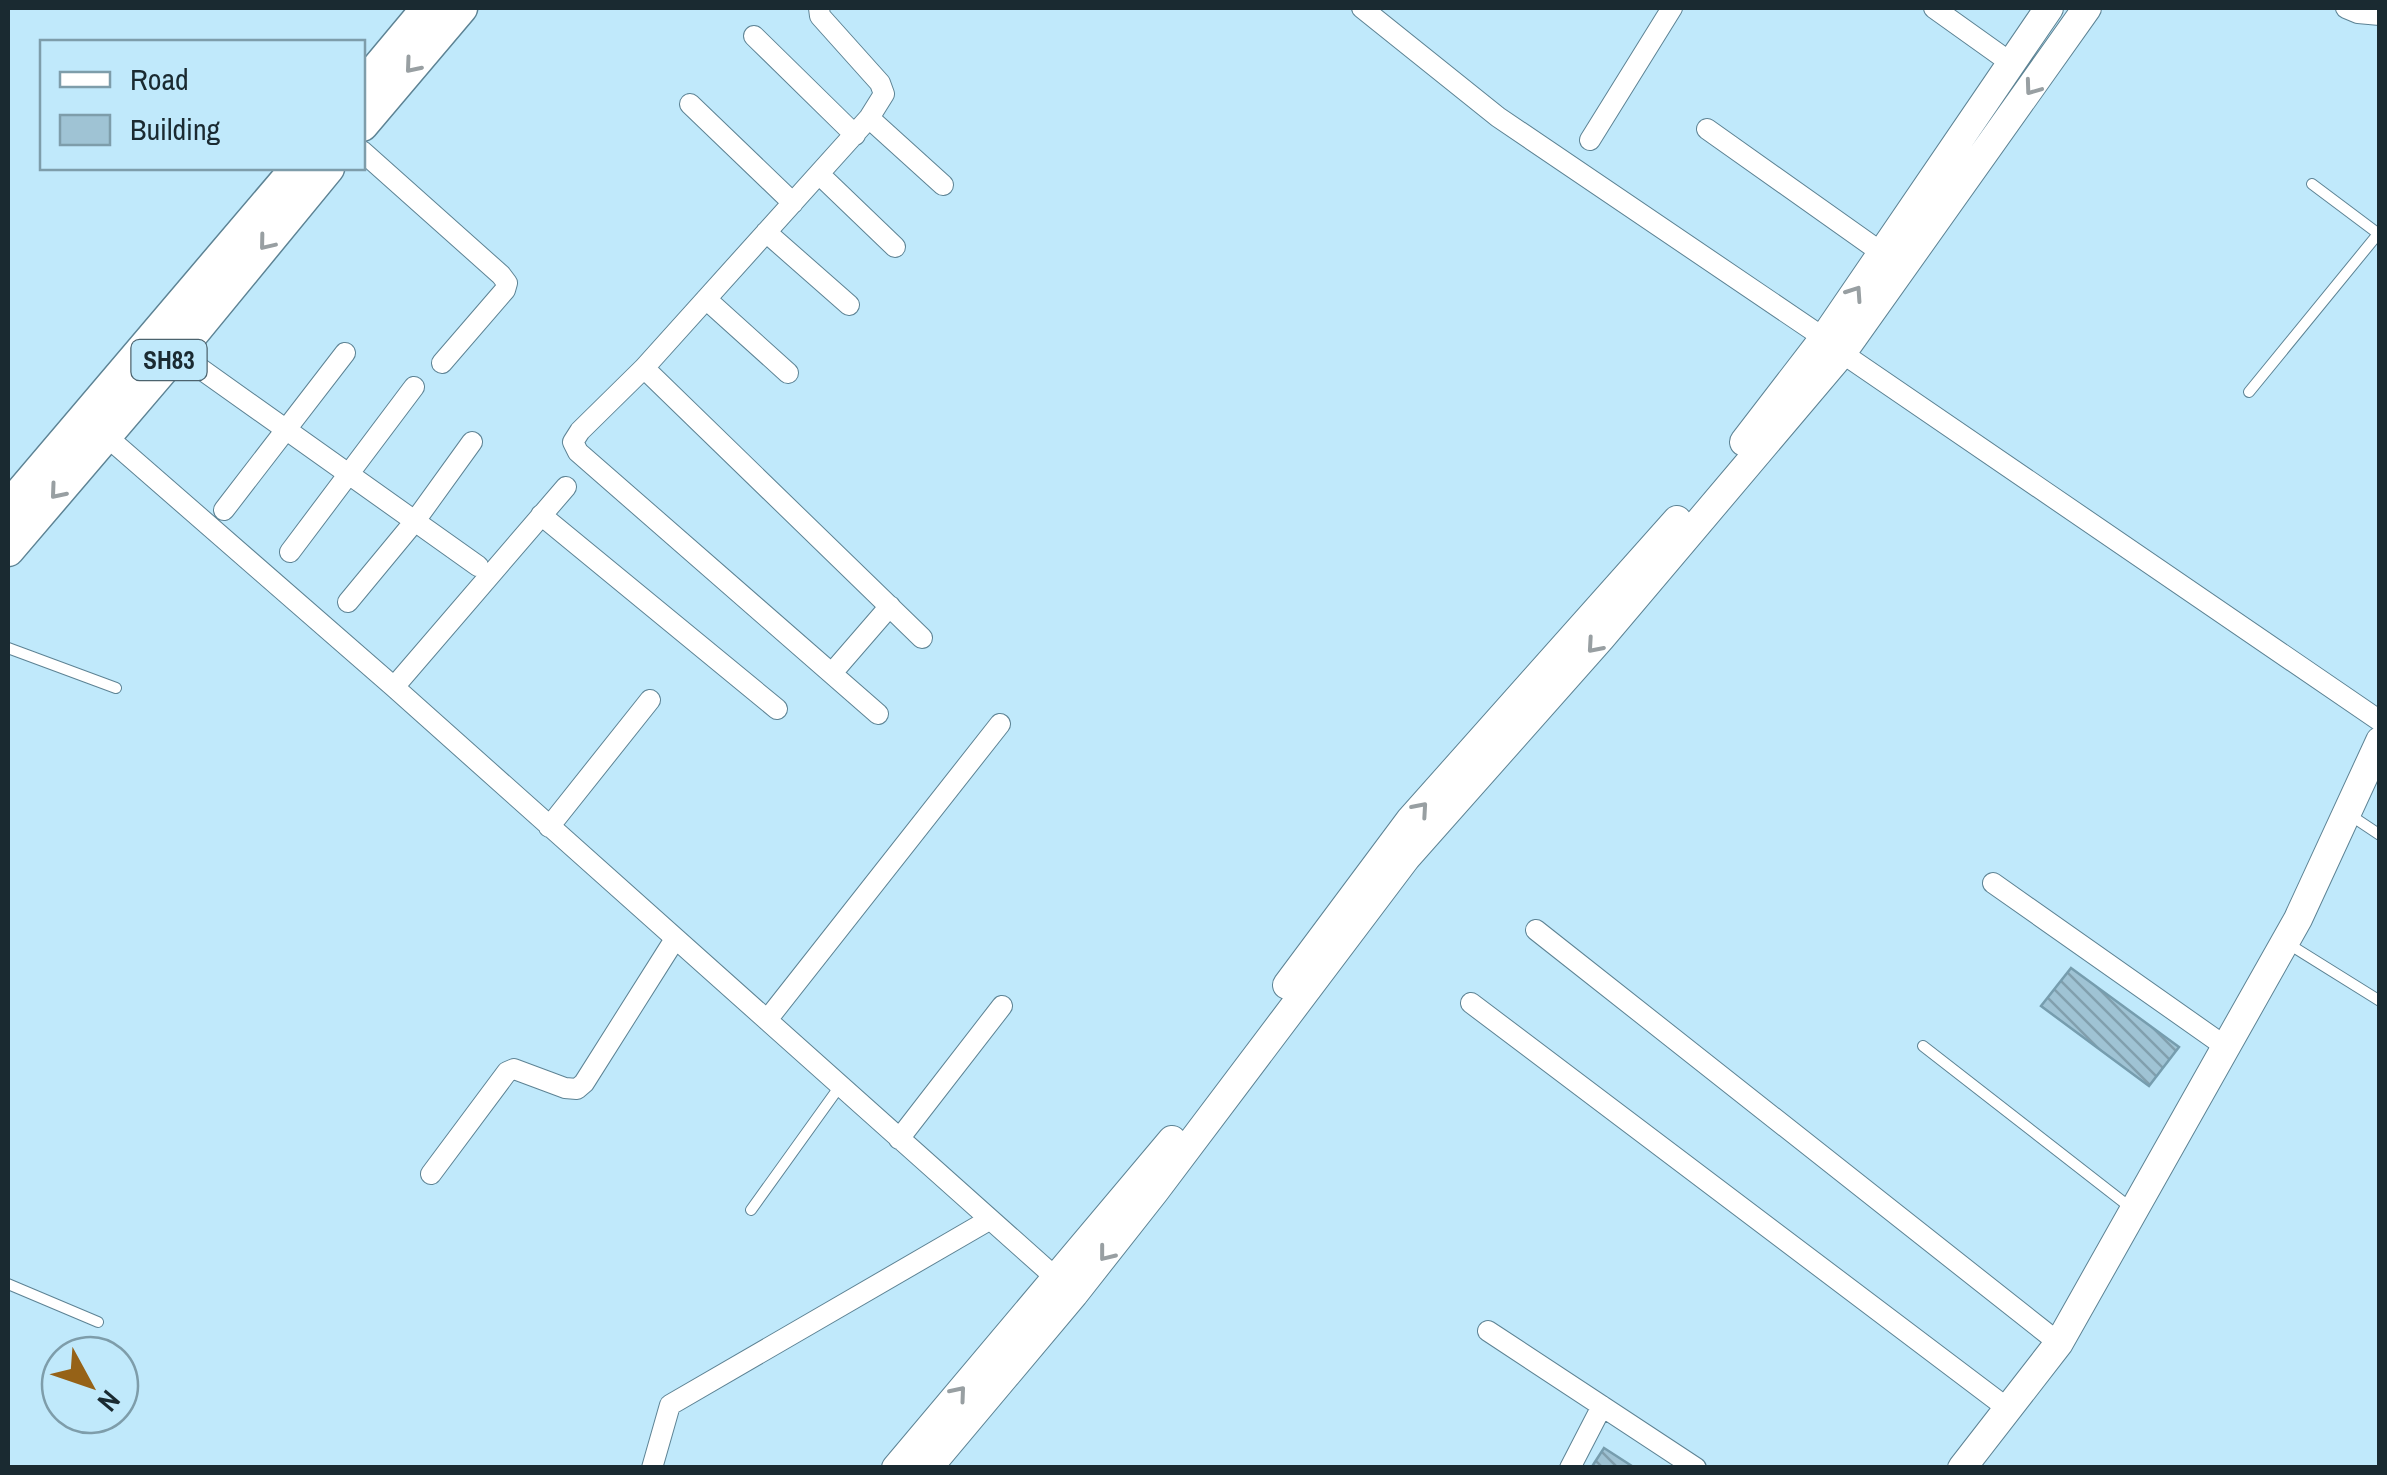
<svg xmlns="http://www.w3.org/2000/svg" width="2387" height="1475" font-family="'Archivo Narrow',sans-serif">
  <style>
    .building { fill: url(#building-back-hatch); stroke: #769dae; stroke-width: 2.5 }
    .lines { fill: none; stroke-linecap: round; stroke-linejoin: round }
    .lane-casing { stroke: #5d8394; stroke-width: 12 }
    .street-casing { stroke: #5d8394; stroke-width: 22 }
    .secondary-casing { stroke: #5d8394; stroke-width: 30 }
    .primary-casing { stroke: #5d8394; stroke-width: 35 }
    .lane { stroke: #fff; stroke-width: 10 }
    .street { stroke: #fff; stroke-width: 20 }
    .secondary { stroke: #fff; stroke-width: 28 }
    .primary { stroke: #fff; stroke-width: 32 }
    .oneway { stroke: #989fa2 }
    .labels { text-anchor: middle; dominant-baseline: central; stroke-width: 10; stroke-linejoin: round; paint-order: stroke }
    .shield { fill: #c0e9fb; stroke: #4c636e; stroke-width: 2.5 }
    .shield-label { font-size: 25px; font-weight: bold; fill: #1a2a31 }
  </style>
  <defs>
    <pattern id="building-back-hatch" width="6" height="6" patternUnits="userSpaceOnUse" patternTransform="scale(2.5)"><rect width="6" height="6" fill="#9fc3d4"/><path d="M-1 5l2 2M0 0l6 6M5-1l2 2" fill="none" stroke="#819fad"/></pattern>
  </defs>
  <rect width="100%" height="100%" fill="#c0e9fb"/>
  <!-- building -->
  <path class="building" d="M2071,968L2179,1047L2149,1086L2041,1006Z
    M1604,1448L1635,1468H1591Z"/>
  <g class="lines">
    <defs>
      <path id="lane" d="M2312,184L2380,235
        M2249,392L2378,234
        M8,648L116,688
        M2347,813L2380,835
        M2287,943L2380,1001
        M1923,1046L2131,1208
        M751,1210L840,1086
        M8,1284L98,1322"/>
      <path id="street" d="M819,8L820,16L880,83L884,94L869,118L644,368L580,431L573,442L578,452L878,714
        M1362,8L1498,117L1824,338
        M1934,8L2011,63
        M2346,8L2358,13L2380,15
        M754,36L855,135
        M690,104L793,203
        M869,118L943,185
        M1707,129L1882,253
        M1590,140L1672,8
        M362,151L501,275L507,283L505,290L442,363
        M819,174L895,247
        M766,232L849,305
        M706,299L788,373
        M177,352L478,566
        M1842,353L2380,721
        M644,368L922,638
        M105,435L394,687L1065,1286
        M224,510L345,353
        M541,515L777,709
        M290,552L414,387
        M348,602L415,521L472,442
        M832,673L890,606
        M394,687L566,487
        M549,827L650,700
        M1993,883L2226,1047
        M1536,930L2059,1343
        M1471,1003L2007,1408
        M767,1020L1000,724
        M899,1139L1002,1006
        M431,1174L507,1072L514,1069L565,1088L577,1089L584,1083L675,939
        M1488,1331L1696,1468
        M652,1468L670,1405L989,1220
        M1570,1468L1602,1406"/>
      <path id="secondary" d="M1744,442L1824,338L2049,8
        M1287,985L1410,820L1677,520
        M896,1468L1172,1140
        M928,1468L1074,1294L1155,1191L1406,858L1601,638L1842,353L2087,8
        M1962,1468L2059,1343L2298,919L2380,741"/>
      <path id="primary" d="M362,87L428,8
        M362,125L461,8
        M8,508L297,168
        M8,550L177,352L328,168"/>
    </defs>
    <!-- lane casing -->
    <use href="#lane" class="lane-casing"/>
    <!-- street casing -->
    <use href="#street" class="street-casing"/>
    <!-- secondary casing -->
    <use href="#secondary" class="secondary-casing"/>
    <!-- primary casing -->
    <use href="#primary" class="primary-casing"/>
    <!-- lane -->
    <use href="#lane" class="lane"/>
    <!-- street -->
    <use href="#street" class="street"/>
    <!-- secondary -->
    <use href="#secondary" class="secondary"/>
    <!-- primary -->
    <use href="#primary" class="primary"/>
  </g>
  <!-- one-way arrows -->
  <defs><path id="oneway-chevron" d="M-2-3.5L2.5 0L-2 3.5" fill="none" stroke-width="1.6" stroke-linecap="round" stroke-linejoin="round" transform="scale(2.5)"/></defs>
  <g class="oneway">
    <use href="#oneway-chevron" transform="translate(412 66) rotate(130)"/>
    <use href="#oneway-chevron" transform="translate(2032 88) rotate(126)"/>
    <use href="#oneway-chevron" transform="translate(266 243) rotate(129)"/>
    <use href="#oneway-chevron" transform="translate(1855 293) rotate(-56)"/>
    <use href="#oneway-chevron" transform="translate(57 492) rotate(130)"/>
    <use href="#oneway-chevron" transform="translate(1594 646) rotate(131)"/>
    <use href="#oneway-chevron" transform="translate(1421 809) rotate(-49)"/>
    <use href="#oneway-chevron" transform="translate(1106 1254) rotate(128)"/>
    <use href="#oneway-chevron" transform="translate(959 1393) rotate(-50)"/>
  </g>
  <g class="labels">
    <!-- shield labels -->
    <rect class="shield" x="131.5" y="340" width="75" height="40" rx="8"/>
    <g class="shield-label">
      <text x="169" y="360">SH83</text>
    </g>
  </g>
  <!-- border -->
  <rect width="2387" height="1475" fill="none" stroke="#1a2a31" stroke-width="20"/>
  <!-- legend -->
  <rect x="40" y="40" width="325" height="130" fill="#c0e9fb" stroke="#7e9daa" stroke-width="2.5"/>
  <rect x="60" y="72" width="50" height="15" fill="#ffffff" stroke="#7e9daa" stroke-width="2.5"/>
  <text x="130" y="90" font-size="30" fill="#1a2a31">Road</text>
  <rect x="60" y="115" width="50" height="30" fill="#9fc3d4" stroke="#7e9daa" stroke-width="2.5"/>
  <text x="130" y="140" font-size="30" fill="#1a2a31">Building</text>
  <!-- north arrow -->
  <g transform="translate(90 1385) rotate(130)"><circle r="48" fill="#c0e9fb" stroke="#7e9daa" stroke-width="2.5"/>
  <path d="M0-8L18 38L0 25L-18 38Z" fill="#966217"/>
  <text y="-15" font-size="28" font-weight="bold" text-anchor="middle" fill="#1a2a31">N</text>
  </g>
</svg>
